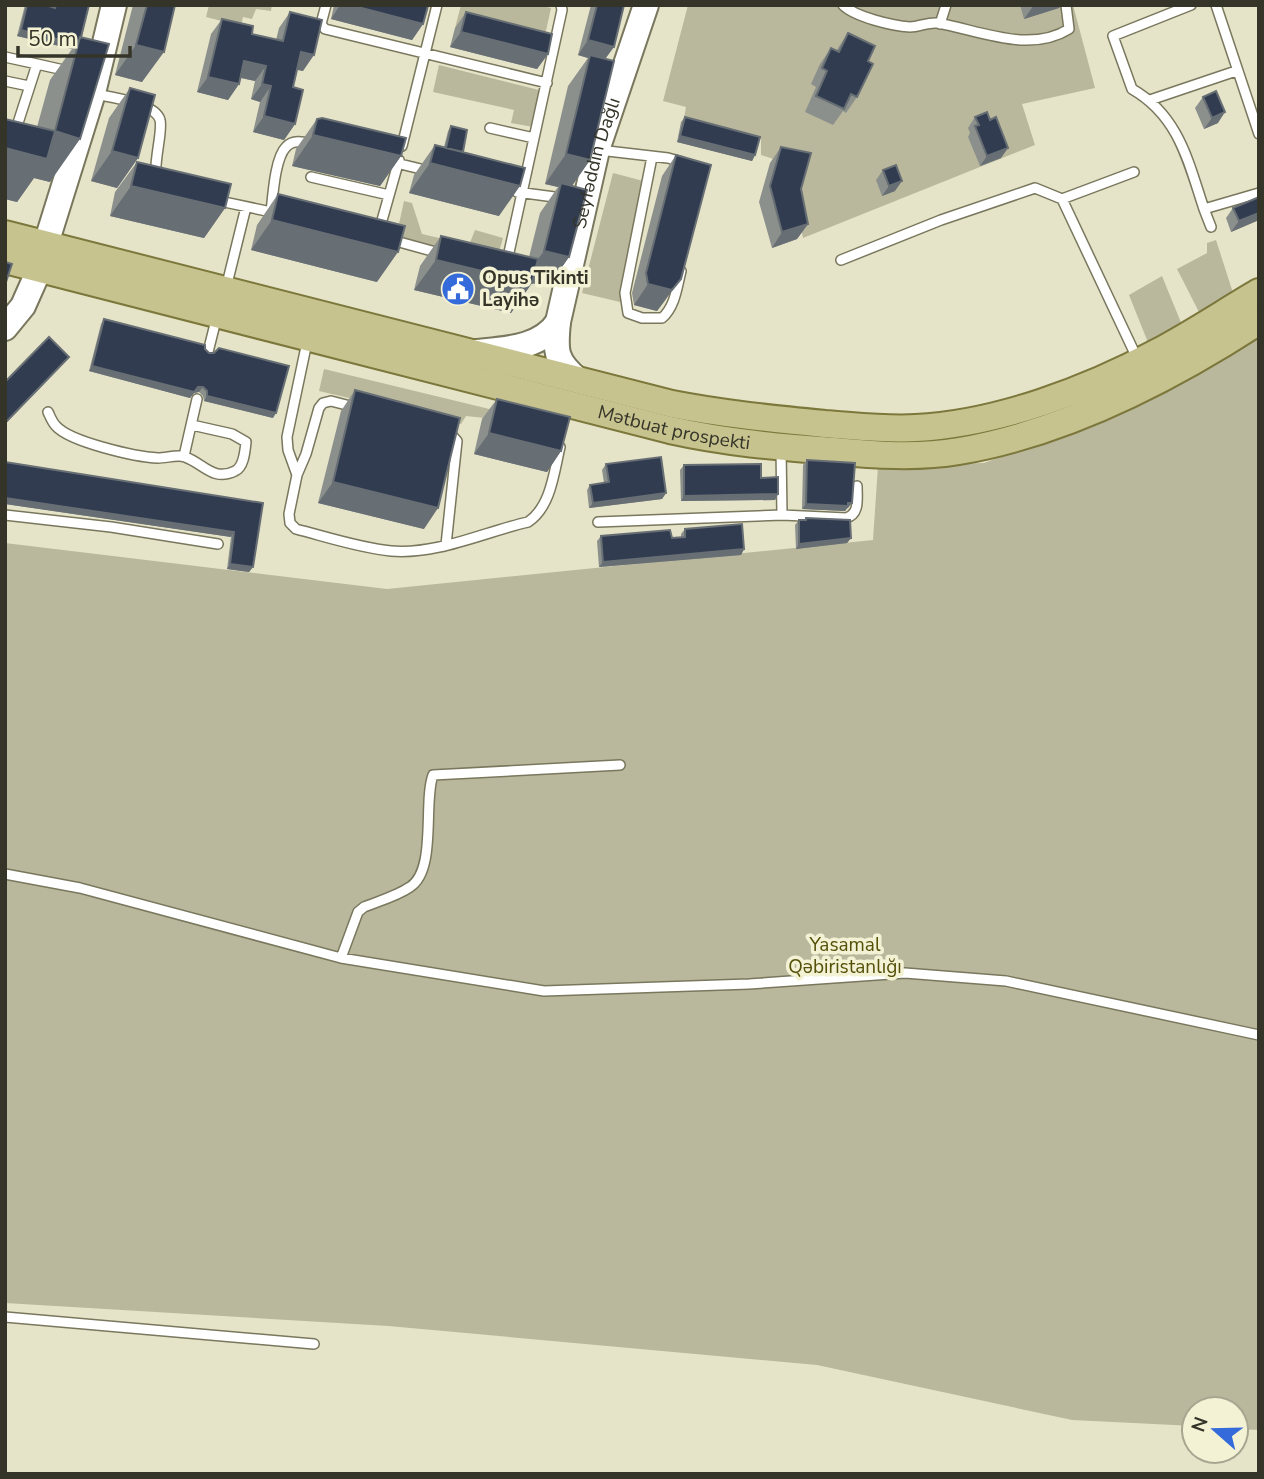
<svg xmlns="http://www.w3.org/2000/svg" width="1264" height="1479" font-family="'Nunito Sans',sans-serif">
  <style>
    .green { fill: #bab89c }
    .lines { fill: none; stroke-linecap: round; stroke-linejoin: round }
    .lane-casing { stroke: #79775d; stroke-width: 12 }
    .secondary-casing { stroke: #79775d; stroke-width: 28 }
    .primary-casing { stroke: #7c773b; stroke-width: 30 }
    .lane { stroke: #fff; stroke-width: 9 }
    .secondary { stroke: #fff; stroke-width: 24 }
    .primary { stroke: #c7c38f; stroke-width: 26 }
    .wall { fill: #8c908c }
    .shaded-wall { fill: #676e74 }
    .building { fill: #313c50; stroke: #676e74; stroke-width: 2 }
    .labels { text-anchor: middle; dominant-baseline: central; stroke-width: 7; stroke-linejoin: round; paint-order: stroke }
    .street-label { font-size: 19px; fill: #353429; stroke: #f3f2d5 }
    .poi-label { font-size: 19px; font-weight: bold; fill: #353429; stroke: #f3f2d5; text-anchor: start }
    .park-label { font-size: 19px; fill: #544f08; stroke: #f3f2d5 }
  </style>
  <rect width="100%" height="100%" fill="#e6e4c8"/>
  <!-- green -->
  <path class="green" d="M209,5H272L271,11L256,9L252,19L243,17L241,26L206,17Z
    M461,5H539L551,8L542,49L455,28Z
    M688,5H1073L1095,88L1022,104L1035,145L803,238L796,205L806,170L761,155V139L684,118L686,107L663,101Z
    M439,65L547,92L539,128L511,123L514,110L433,92Z
    M613,173L651,183L620,302L582,293Z
    M404,201L412,203L422,234L469,245L475,230L503,238L495,266L395,242Z
    M1216,240L1234,296L1201,316L1177,269L1207,253V243Z
    M1162,276L1182,325L1149,345L1129,295Z
    M1259,330V1430L1236,1429V1409H1194V1426L1072,1420L817,1365L388,1326L5,1303V543L387,589L873,540L878,466L984,463L1142,405Z
    M324,369L559,426L466,416L461,424L319,391Z"/>
  <g class="lines">
    <defs>
      <path id="lane" d="M326,5L321,24L325,29L547,83
        M843,5C855,17 893,26 910,27C919,27 928,22 937,23C979,30 1029,54 1069,29L1066,5
        M1191,5L1113,36L1132,89C1179,116 1188,161 1204,209L1259,193
        M1216,5L1259,134
        M940,24L946,5
        M5,57L37,64
        M5,81L29,86
        M95,94C110,97 156,103 160,120C163,130 154,160 156,176
        M1150,100L1236,71
        M490,128L534,138
        M5,136L18,123L37,64L68,71
        M402,146L437,5
        M599,150L668,158L682,162
        M652,157L625,293L628,313L642,318H662C675,307 677,287 681,271
        M388,161L429,171
        M311,177L389,195
        M517,192L562,198
        M1062,199L1134,172
        M215,200L276,213
        M1204,209L1211,227
        M271,212C273,195 275,158 286,147C293,139 304,142 313,144
        M379,231L399,160
        M392,240L443,254
        M841,260L941,220L1035,188L1062,199L1137,358
        M503,262L508,257L562,10L561,5
        M226,288L246,207
        M307,342L287,437L288,450L297,475L289,514L290,523L296,529C327,537 360,548 391,551C437,555 484,532 528,522C551,507 554,472 560,447
        M208,352L217,316
        M48,412C50,416 52,422 56,426C70,442 136,457 158,458C167,458 178,454 185,457C203,463 213,482 235,471C244,467 245,451 246,442L232,434L192,425
        M781,449L782,515
        M184,456L197,399
        M297,475L306,454L319,408L323,403L331,401L354,407
        M5,515L111,527L218,544
        M598,522L782,515L846,518C860,514 857,499 857,486
        M446,545L457,441L449,432
        M5,874L80,888L341,958L544,991L749,984L905,973L1006,981L1259,1035
        M341,958L358,912L364,907C379,901 397,896 410,887C437,870 423,802 433,775L620,765
        M5,1317L314,1344"/>
      <g id="secondary">
        <path d="M5,328L23,306L35,279L93,93L114,5"/>
        <path d="M477,352C506,349 541,348 558,322"/>
        <path id="s1" d="M578,380C555,361 555,351 558,322L597,150L646,5"/>
      </g>
      <g id="primary">
        <path d="M5,234L672,404C723,414 774,419 825,424C855,426 886,430 916,428C996,424 1088,390 1158,352C1192,334 1225,312 1259,292"/>
        <path id="s2" d="M5,260L670,430C724,442 778,447 833,451C874,455 918,458 959,451C1065,433 1170,379 1259,321"/>
      </g>
    </defs>
    <!-- lane casing -->
    <use href="#lane" class="lane-casing"/>
    <!-- secondary casing -->
    <use href="#secondary" class="secondary-casing"/>
    <!-- primary casing -->
    <use href="#primary" class="primary-casing"/>
    <!-- lane -->
    <use href="#lane" class="lane"/>
    <!-- secondary -->
    <use href="#secondary" class="secondary"/>
    <!-- primary -->
    <use href="#primary" class="primary"/>
  </g>
  <!-- wall -->
  <path class="wall" d="M25,5H46L53,7L54,5H89L50,182L34,178L17,202L5,199V119L37,127L50,80L72,49L17,36Z
    M133,5H175L142,82L115,75Z
    M334,5H425L423,24L412,40L331,19Z
    M591,5H624L605,59L590,160L572,186L569,257L548,287L532,283L511,313L414,290L420,266L441,236L529,257L540,213L558,187L545,184L568,86L588,58L578,55Z
    M1020,5H1061L1059,8L1024,19Z
    M290,12L303,71L297,70L293,87L295,124L284,140L253,132L260,102L251,99L255,81L240,78L239,84L228,100L197,92L211,34L222,19L252,34L276,40L279,28Z
    M466,12L548,54L537,69L450,47L455,28Z
    M848,33L868,61L857,97L846,113L843,111L833,125L805,112L816,87L811,84L820,64L831,48L836,51Z
    M130,88L138,158L117,188L91,181L109,118Z
    M1203,97L1218,123L1204,129L1195,108Z
    M685,117L755,155L752,161L677,142L681,122Z
    M975,117L1001,158L980,166L968,137L970,133L968,128Z
    M317,119L401,156L380,186L292,166L296,149Z
    M451,126L463,152L499,216L409,193L414,175L435,145L444,147L448,131Z
    M781,147L808,224L797,239L772,248L759,202L770,163Z
    M676,155L666,299L657,311L634,305L632,293L662,176Z
    M137,162L225,208L204,238L110,216L115,192Z
    M883,170L895,191L882,196L876,180Z
    M278,194L377,282L251,250L257,225Z
    M1259,197V220L1231,232L1226,218L1233,208Z
    M104,319L273,418L204,401L203,396L199,392L194,393L190,398L89,371L101,324Z
    M355,390L424,529L318,503L341,411Z
    M497,399L561,451L547,472L474,454L482,419Z
    M807,460L852,503L848,508H847L845,511L802,509L803,465Z
    M5,462L263,503L253,567L249,572L227,569L231,537L5,504Z
    M606,464L666,493L662,499L589,508L587,490L590,485L604,483L602,470Z
    M684,465L761,478L778,494L775,500L681,501L680,470Z
    M806,518L851,538L847,543L796,549L795,525L799,520H804Z
    M685,529L744,549L741,555L599,567L597,541L601,536L672,538H681V534Z"/>
  <!-- shaded-wall -->
  <path class="shaded-wall" d="M340,5H350L423,24L412,40L331,19Z
    M1034,5H1061L1059,8L1024,19Z
    M21,30L76,44L72,49L17,36Z
    M461,32L548,54L537,69L450,47Z
    M588,40L614,47L603,62L590,55L588,58L578,55Z
    M136,45L164,52L142,82L115,75Z
    M301,52L314,55L303,71L291,68Z
    M244,61L266,66L255,81L234,76Z
    M208,77L239,84L228,100L197,92Z
    M262,84L271,86L260,102L251,99Z
    M1225,112L1218,123L1204,129L1212,118Z
    M264,116L295,124L284,140L253,132Z
    M55,131L80,139L50,182L34,178L17,202L5,199V148Z
    M313,135L401,156L380,186L292,166Z
    M680,136L755,155L752,161L677,142Z
    M1008,148L1001,158L980,166L987,156Z
    M112,151L138,158L117,188L91,181Z
    M566,154L590,160L569,190L561,183L558,187L545,184Z
    M430,163L520,186L499,216L409,193Z
    M902,181L895,191L882,196L889,186Z
    M131,186L225,208L204,238L110,216Z
    M1259,213V220L1231,232L1239,221Z
    M272,220L398,252L377,282L251,250Z
    M808,224L797,239L772,248L782,232Z
    M544,251L569,257L548,287L532,283L511,313L414,290L436,260L522,281Z
    M681,279L657,311L634,305L648,284Z
    M69,357L65,362L5,424V423Z
    M92,366L198,387H203L199,392L194,393L190,398L89,371Z
    M207,396L276,413L273,418L204,401Z
    M489,433L561,451L547,472L474,454Z
    M333,482L438,508L424,529L318,503Z
    M666,493L662,499L589,508L593,503Z
    M778,494L775,500L681,501L684,496Z
    M5,498L234,532L231,537L5,504Z
    M852,503L845,511L802,509L806,504Z
    M851,538L847,543L796,549L799,544Z
    M744,549L741,555L599,567L603,562Z
    M230,564L253,567L249,572L227,569Z"/>
  <!-- building -->
  <path class="building" d="M27,5H46L55,8L56,5H89L81,37L76,44L21,30Z
    M147,5H175L164,52L136,45Z
    M350,5H425L428,6L423,24Z
    M597,5H624L614,47L588,40Z
    M290,12L322,20L314,55L301,52L293,87L303,90L295,124L264,116L271,86L262,84L266,66L244,61L239,84L208,77L222,19L253,26L252,34L283,41Z
    M466,12L552,34L548,54L461,32Z
    M848,33L875,46L868,61L873,64L857,97L851,94L844,109L816,96L827,71L822,68L831,48L839,52Z
    M80,37L109,44L80,139L55,131Z
    M590,55L614,61L590,160L566,154Z
    M130,88L155,95L138,158L112,151Z
    M1216,91L1225,112L1212,118L1203,97Z
    M987,112L990,120L996,117L1008,148L987,156L975,126L979,125L975,117Z
    M685,117L760,137L755,155L680,136Z
    M322,118L406,138L401,156L313,135L317,119Z
    M5,119L55,131L47,159L5,148Z
    M451,126L467,130L463,152L446,148Z
    M435,145L525,168L520,186L430,163Z
    M781,147L811,153L801,189L808,224L782,232L770,186Z
    M676,155L711,165L681,279L672,290L648,284L646,273Z
    M137,162L231,184L225,208L131,186Z
    M896,165L902,181L889,186L883,170Z
    M561,183L587,190L569,257L544,251Z
    M278,194L405,226L398,252L272,220Z
    M1259,197V213L1239,221L1233,208Z
    M441,236L538,259L532,283L436,260Z
    M5,262L12,264L5,285Z
    M104,319L205,345V349L209,353H214L219,348L289,366L276,413L207,396V391L203,387H198L194,392L92,366Z
    M49,337L69,357L5,423V382Z
    M355,390L460,418L438,508L333,482Z
    M497,399L570,417L561,451L489,433Z
    M661,457L666,493L593,503L590,485L609,482L606,464Z
    M807,460L855,463L852,503H848V506L806,504Z
    M5,462L263,503L253,567L230,564L234,532L5,498Z
    M761,464V478L778,477V494L684,496V465Z
    M806,518L850,520L851,538L799,544V520H806Z
    M742,524L744,549L603,562L601,536L670,530L672,538L685,537V529Z"/>
  <!-- icons -->
  <defs>
    <symbol id="civic-disc" viewBox="-11 -11 22 22"><circle r="9.5" fill="#346ad9" stroke="#f3f2d5"/><path d="M-.6-6.5H3V-4.5H.6V-3L4-1V1h2V6H-6V1h2V-1L-.6-3ZM-1.2 2.5V6h2.4V2.5Z" fill="#fff"/></symbol>
  </defs>
  <g fill-rule="evenodd">
    <use href="#civic-disc" x="439" y="270" width="38" height="38"/>
  </g>
  <g class="labels">
    <!-- street labels -->
    <g class="street-label">
      <text stroke="none"><textPath href="#s1" startOffset="229">Seyfəddin Dağlı</textPath></text>
      <text stroke="none"><textPath href="#s2" startOffset="690">Mətbuat prospekti</textPath></text>
    </g>
    <!-- poi labels -->
    <g class="poi-label">
      <text x="482" y="278">Opus Tikinti<tspan x="482" dy="22">Layihə</tspan></text>
    </g>
    <!-- park labels -->
    <g class="park-label">
      <text x="845" y="945">Yasamal<tspan x="845" dy="22">Qəbiristanlığı</tspan></text>
    </g>
  </g>
  <!-- border -->
  <rect width="1264" height="1479" fill="none" stroke="#353429" stroke-width="14"/>
  <!-- north arrow -->
  <g transform="translate(1215 1430) rotate(290)"><circle r="33" fill="#f3f2d5" stroke="#a7a690" stroke-width="2"/>
  <path d="M0-5L12 26L0 18L-12 26Z" fill="#346ad9"/>
  <text y="-10" font-size="19" font-weight="bold" text-anchor="middle" fill="#353429">N</text>
  </g>
  <!-- scale -->
  <path d="M18 46v10h112v-10" fill="none" stroke="#353429" stroke-width="3.5"/>
  <text x="28" y="46" font-size="21" fill="#353429" stroke="#f3f2d5" stroke-width="5" paint-order="stroke">50 m</text>
</svg>
